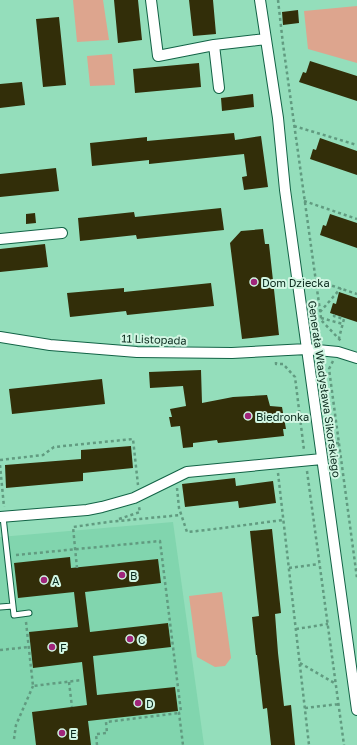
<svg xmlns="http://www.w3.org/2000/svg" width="357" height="745" font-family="'Golos Text',sans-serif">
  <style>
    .built { fill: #81d5ae }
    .green { fill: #dda58e }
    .building { fill: #322e09 }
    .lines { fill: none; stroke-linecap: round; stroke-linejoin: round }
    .service-casing { stroke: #126346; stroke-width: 7 }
    .minor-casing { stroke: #126346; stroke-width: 12 }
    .path { stroke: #619b80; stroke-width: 2.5; stroke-dasharray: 3 3; stroke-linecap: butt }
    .service { stroke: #fff; stroke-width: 5 }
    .minor { stroke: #fff; stroke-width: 10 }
    .poi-dot { fill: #a0257b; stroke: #d2f6e3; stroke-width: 1.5 }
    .labels { text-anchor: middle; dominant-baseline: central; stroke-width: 4; stroke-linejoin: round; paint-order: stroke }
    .poi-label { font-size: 11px; fill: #0a291c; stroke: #d2f6e3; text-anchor: start }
    .street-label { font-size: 11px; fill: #0a291c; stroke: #d2f6e3 }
  </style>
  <rect width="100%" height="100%" fill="#94debb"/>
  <!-- built -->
  <path class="built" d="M173,522L204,745H0V537Z"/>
  <!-- green -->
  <path class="green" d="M73,0H103L109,40L77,42Z
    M357,6V63L308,49L304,11Z
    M112,54L115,85L90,86L87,56Z
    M222,592L231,658L225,666L215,667L197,657L189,596Z"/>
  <!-- building -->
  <path class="building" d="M114,0H138L142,40L118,43Z
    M189,0H213L216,34L193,36Z
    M298,10L299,23L283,25L282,12Z
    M59,17L66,85L43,87L36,19Z
    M310,61L357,76V101L299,82L303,72L306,73Z
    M199,63L201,87L135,93L133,69Z
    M22,82L25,105L0,108V84Z
    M253,94L254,107L222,111L221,98Z
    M234,133L235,140L261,136L268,187L244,190L242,177L247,176L244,154L149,164V160L92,166L90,143L147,137V141Z
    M320,138L357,151V175L310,159L313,149L316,150Z
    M56,168L59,191L0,197V174Z
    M221,208L224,230L137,239L136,235L80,241L78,218L134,212L135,217Z
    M35,213L36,223L26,224V214Z
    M330,214L357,223V248L320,235L323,225L326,226Z
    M263,229L265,244H269L279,335L242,339L230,243L241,231Z
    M45,244L48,267L0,272V249Z
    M211,283L214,306L127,315L126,311L70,317L67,293L124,288V292Z
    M339,292L357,298V322L330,313L333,303L336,304Z
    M201,370L202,403L233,397L267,395L270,406L282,407L286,429H283L284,436L218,443L217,440L193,443V447L183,448L180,426L171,427L169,417H172L170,409L186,406L183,386L150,388L149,372Z
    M102,379L105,404L12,414L9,389Z
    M131,446L133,468L83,473V481L6,488L5,465L81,459V450Z
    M235,478L236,486L273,481L276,503L239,508L238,501L185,507L182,484Z
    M272,529L281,613L275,614L278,653L284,706L291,705L295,745H271L267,708L263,709L257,655H256L252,617L259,616L250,531Z
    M70,557L71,568L158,559L161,583L85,592L90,632L168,623L171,647L93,656L97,695L175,687L178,711L88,721L91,745H36L32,712L87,705L82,662L33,668L29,632L78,627L74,592L18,598L14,563Z"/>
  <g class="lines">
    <defs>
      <path id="service" d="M3,517L14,615L29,613
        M0,607L13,606"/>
      <path id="minor" d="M151,0L158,56L214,45L266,39
        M260,0L278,118L285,190L357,710
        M214,45L219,88
        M0,239L62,233
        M0,337L50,345L137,352L232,353L307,349L338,352L357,358
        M0,517L87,510L102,507L134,498L187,472L322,459"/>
    </defs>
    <!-- service casing -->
    <use href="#service" class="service-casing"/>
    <!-- minor casing -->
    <use href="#minor" class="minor-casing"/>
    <!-- path -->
    <path class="path" d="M278,0L283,44L321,318V320L341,341
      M294,126L357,145
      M304,201L357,219
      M315,280L357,294
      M320,312L341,288
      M335,315L334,316L344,319L339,338
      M321,318L343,324
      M333,361L329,369L357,578
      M276,362V364H283L295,377L304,450
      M330,444L339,443
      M0,460L43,455L54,447L133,439L138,485
      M0,465L4,507
      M307,471L344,745
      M278,473L309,745
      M177,488L179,508L187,532C219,529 251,524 283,520
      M119,519L140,512L139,507
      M16,555L160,541L181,712L179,713L183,745
      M77,568L73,527L108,522L181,515
      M289,568L319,564
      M26,622L33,686L82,680
      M296,629L328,624
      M0,650L29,647
      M300,663L336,684
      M69,682L72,707
      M305,708L339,704
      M14,739L16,725L33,686
      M97,745L96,734L107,733L106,722L179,713"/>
    <!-- service -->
    <use href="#service" class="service"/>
    <!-- minor -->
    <use href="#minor" class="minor"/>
  </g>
  <!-- markers -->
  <g class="poi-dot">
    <circle cx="254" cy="282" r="4"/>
    <circle cx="248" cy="416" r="4"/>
    <circle cx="122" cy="575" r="4"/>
    <circle cx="44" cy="580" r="4"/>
    <circle cx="130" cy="639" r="4"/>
    <circle cx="52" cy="647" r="4"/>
    <circle cx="138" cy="703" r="4"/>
    <circle cx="62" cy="733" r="4"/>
  </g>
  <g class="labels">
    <!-- poi labels -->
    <g class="poi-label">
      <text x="262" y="282">Dom Dziecka</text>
      <text x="256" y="416">Biedronka</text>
      <text x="130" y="575">B</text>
      <text x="52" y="580">A</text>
      <text x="138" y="639">C</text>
      <text x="60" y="647">F</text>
      <text x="146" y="703">D</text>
      <text x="70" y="733">E</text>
    </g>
    <!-- street labels -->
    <g class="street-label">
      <text transform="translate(154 339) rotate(2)">11 Listopada</text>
      <text transform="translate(325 389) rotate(82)">Generała Władysława Sikorskiego</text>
    </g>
  </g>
</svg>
